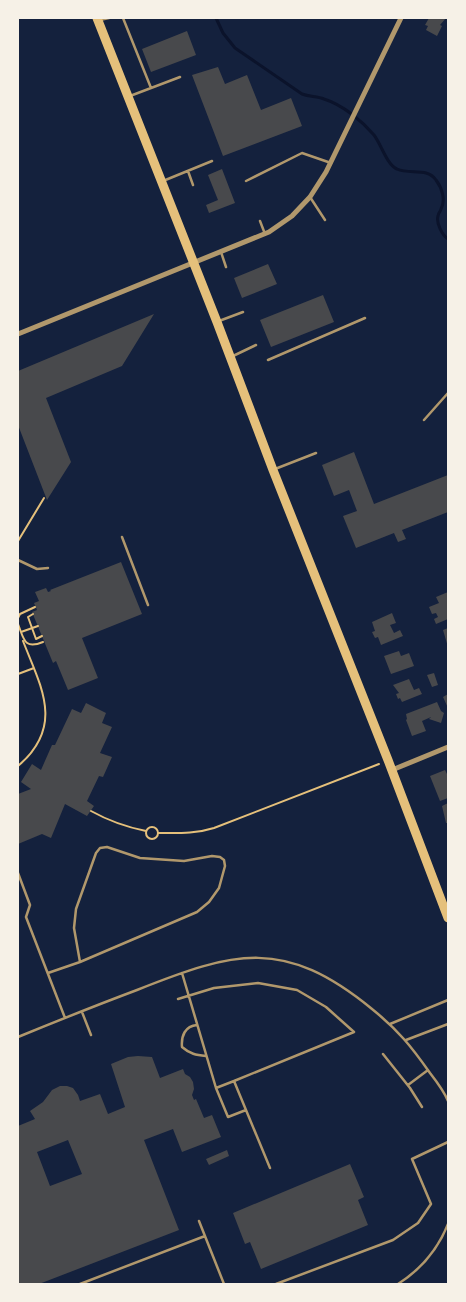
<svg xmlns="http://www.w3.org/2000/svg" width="466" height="1302" font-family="Helvetica,sans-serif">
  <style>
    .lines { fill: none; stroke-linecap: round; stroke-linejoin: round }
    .stream { stroke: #0b132b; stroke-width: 3 }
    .building { fill: #48494c; fill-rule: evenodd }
    .path { stroke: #e5c07b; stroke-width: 2 }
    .service { stroke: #b1986c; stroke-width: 2.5 }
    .minor { stroke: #b1986c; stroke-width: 5 }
    .primary { stroke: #e5c07b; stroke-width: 9 }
  </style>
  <rect width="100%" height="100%" fill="#14213d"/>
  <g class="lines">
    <!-- stream -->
    <path class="stream" d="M216,18L223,33L235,48L302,94C310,97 317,96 324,99C343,105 362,121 374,135C381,144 387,165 397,169C410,175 427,167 436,180C442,188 446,200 441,209C440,213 439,211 438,216C436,223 442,235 448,239"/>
  </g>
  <!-- building -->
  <path class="building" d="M429,18H446L440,25L442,26L437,36L426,30L428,26L425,25Z
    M187,31L196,55L151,72L142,49Z
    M218,67L225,84L247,75L261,110L291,98L302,126L223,156L192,75Z
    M222,169L235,203L209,213L206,205L218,200L208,175Z
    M268,264L277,284L242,298L234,278Z
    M323,295L334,322L271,347L260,320Z
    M154,314L122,366L46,398L71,462L47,500L18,425V371Z
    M354,452L374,504L448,475V512L402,530L406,539L398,542L394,533L356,548L343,516L357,511L349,490L334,496L322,465Z
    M121,562L142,614L82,638L98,678L68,690L56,661L53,663L32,612L37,610L34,603L39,601L35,592L46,588L48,592L51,591L50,590Z
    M448,592V619L436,624L434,619L438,617L436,613L432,614L429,607L439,603L436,597Z
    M392,613L396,623L390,625L394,633L400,630L403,636L381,645L378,637L375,638L372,632L375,631L372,622Z
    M448,628V647L443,630Z
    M399,651L401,656L409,653L414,666L391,674L384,656Z
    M434,673L438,685L432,687L427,675Z
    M409,679L414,690L419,688L422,694L402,702L400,698L398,699L396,694L399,693L393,685Z
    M448,694V708L443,697Z
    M437,702L441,711L444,713L441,723L429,719L431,717L422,721L426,731L412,736L406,720L407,719L406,714Z
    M86,703L106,713L102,723L112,727L100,753L112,757L103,777L99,776L87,801L94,806L87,816L65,804L51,838L42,834L18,844V794L31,789L21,782L32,764L41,770L52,745H55L72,709L81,713Z
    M445,770L447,774L448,773V798L440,801L430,776Z
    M448,803V823H446L442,806Z
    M138,1056L152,1057L160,1078L183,1069L185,1074L190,1077L193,1082L194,1089L192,1095L194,1100L196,1099L204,1118L212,1115L221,1137L182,1152L173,1129L144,1140L179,1230L39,1284H18V1126L35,1119L30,1111L43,1102L52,1090L60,1086H67L73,1088L78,1095L80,1101L100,1094L108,1114L125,1107L111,1064L128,1057ZM68,1140L82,1174L50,1186L37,1152Z
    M227,1150L229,1156L209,1165L206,1159Z
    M350,1164L364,1197L358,1200L368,1225L261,1269L250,1242L245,1244L233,1213Z"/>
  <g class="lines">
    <!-- path -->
    <path class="path" d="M18,541L44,498
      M33,614L28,617L36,639L42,636
      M18,618L20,614L35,607
      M18,624C24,639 24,650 43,642
      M21,632L38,626
      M18,674L34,668
      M18,766C65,726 41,687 23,641
      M91,811C109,821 126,827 146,831
      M146 833a6 6 0 1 1 12 0a6 6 0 1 1-12 0Z
      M158,833C178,833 195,834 214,828L379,764"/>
    <!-- service -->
    <path class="service" d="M123,18L151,88
      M100,20L109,18
      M130,96L180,77
      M188,171L193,185
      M163,181L212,161
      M246,181L302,153L331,163
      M310,197L325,220
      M260,221L265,234
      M221,252L226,267
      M219,321L243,312
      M233,356L256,345
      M268,360L365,318
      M424,420L448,393
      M275,469L316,453
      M122,537L148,605
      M18,560L37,569L48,568
      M18,873L30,905L26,917L65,1018
      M48,973L80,962L197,912L209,902L219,888L225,866L224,860L220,857L212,856L184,861L140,858L107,847L100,848L96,853L76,909L74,928L80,962
      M182,973L216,1088L228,1117L246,1110
      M178,999L214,988L258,983L297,990L326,1007L354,1032L234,1081
      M82,1012L91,1035
      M390,1024L448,1000
      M197,1025C185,1026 181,1036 182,1047C190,1054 196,1055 206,1056
      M18,1037C57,1021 97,1005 137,990C235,951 284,937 372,1009C398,1030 411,1046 430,1073C437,1082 444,1091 448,1101
      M406,1040L448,1024
      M383,1054L410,1088L422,1107
      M408,1085L428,1070
      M216,1088L234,1081L270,1168
      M199,1221L224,1284
      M80,1284L205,1236
      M276,1284L393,1240L418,1223L431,1204L412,1159L448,1142
      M398,1284C420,1270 438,1249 448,1224"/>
    <!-- minor -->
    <path class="minor" d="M18,334L269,232L292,216L310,197L326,172L401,18
      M392,770L448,747"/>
    <!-- primary -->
    <path class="primary" d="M97,18L217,322L273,470L388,760L448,918"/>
  </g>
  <!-- border -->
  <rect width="466" height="1302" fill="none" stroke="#f6f1e7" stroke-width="38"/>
</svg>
